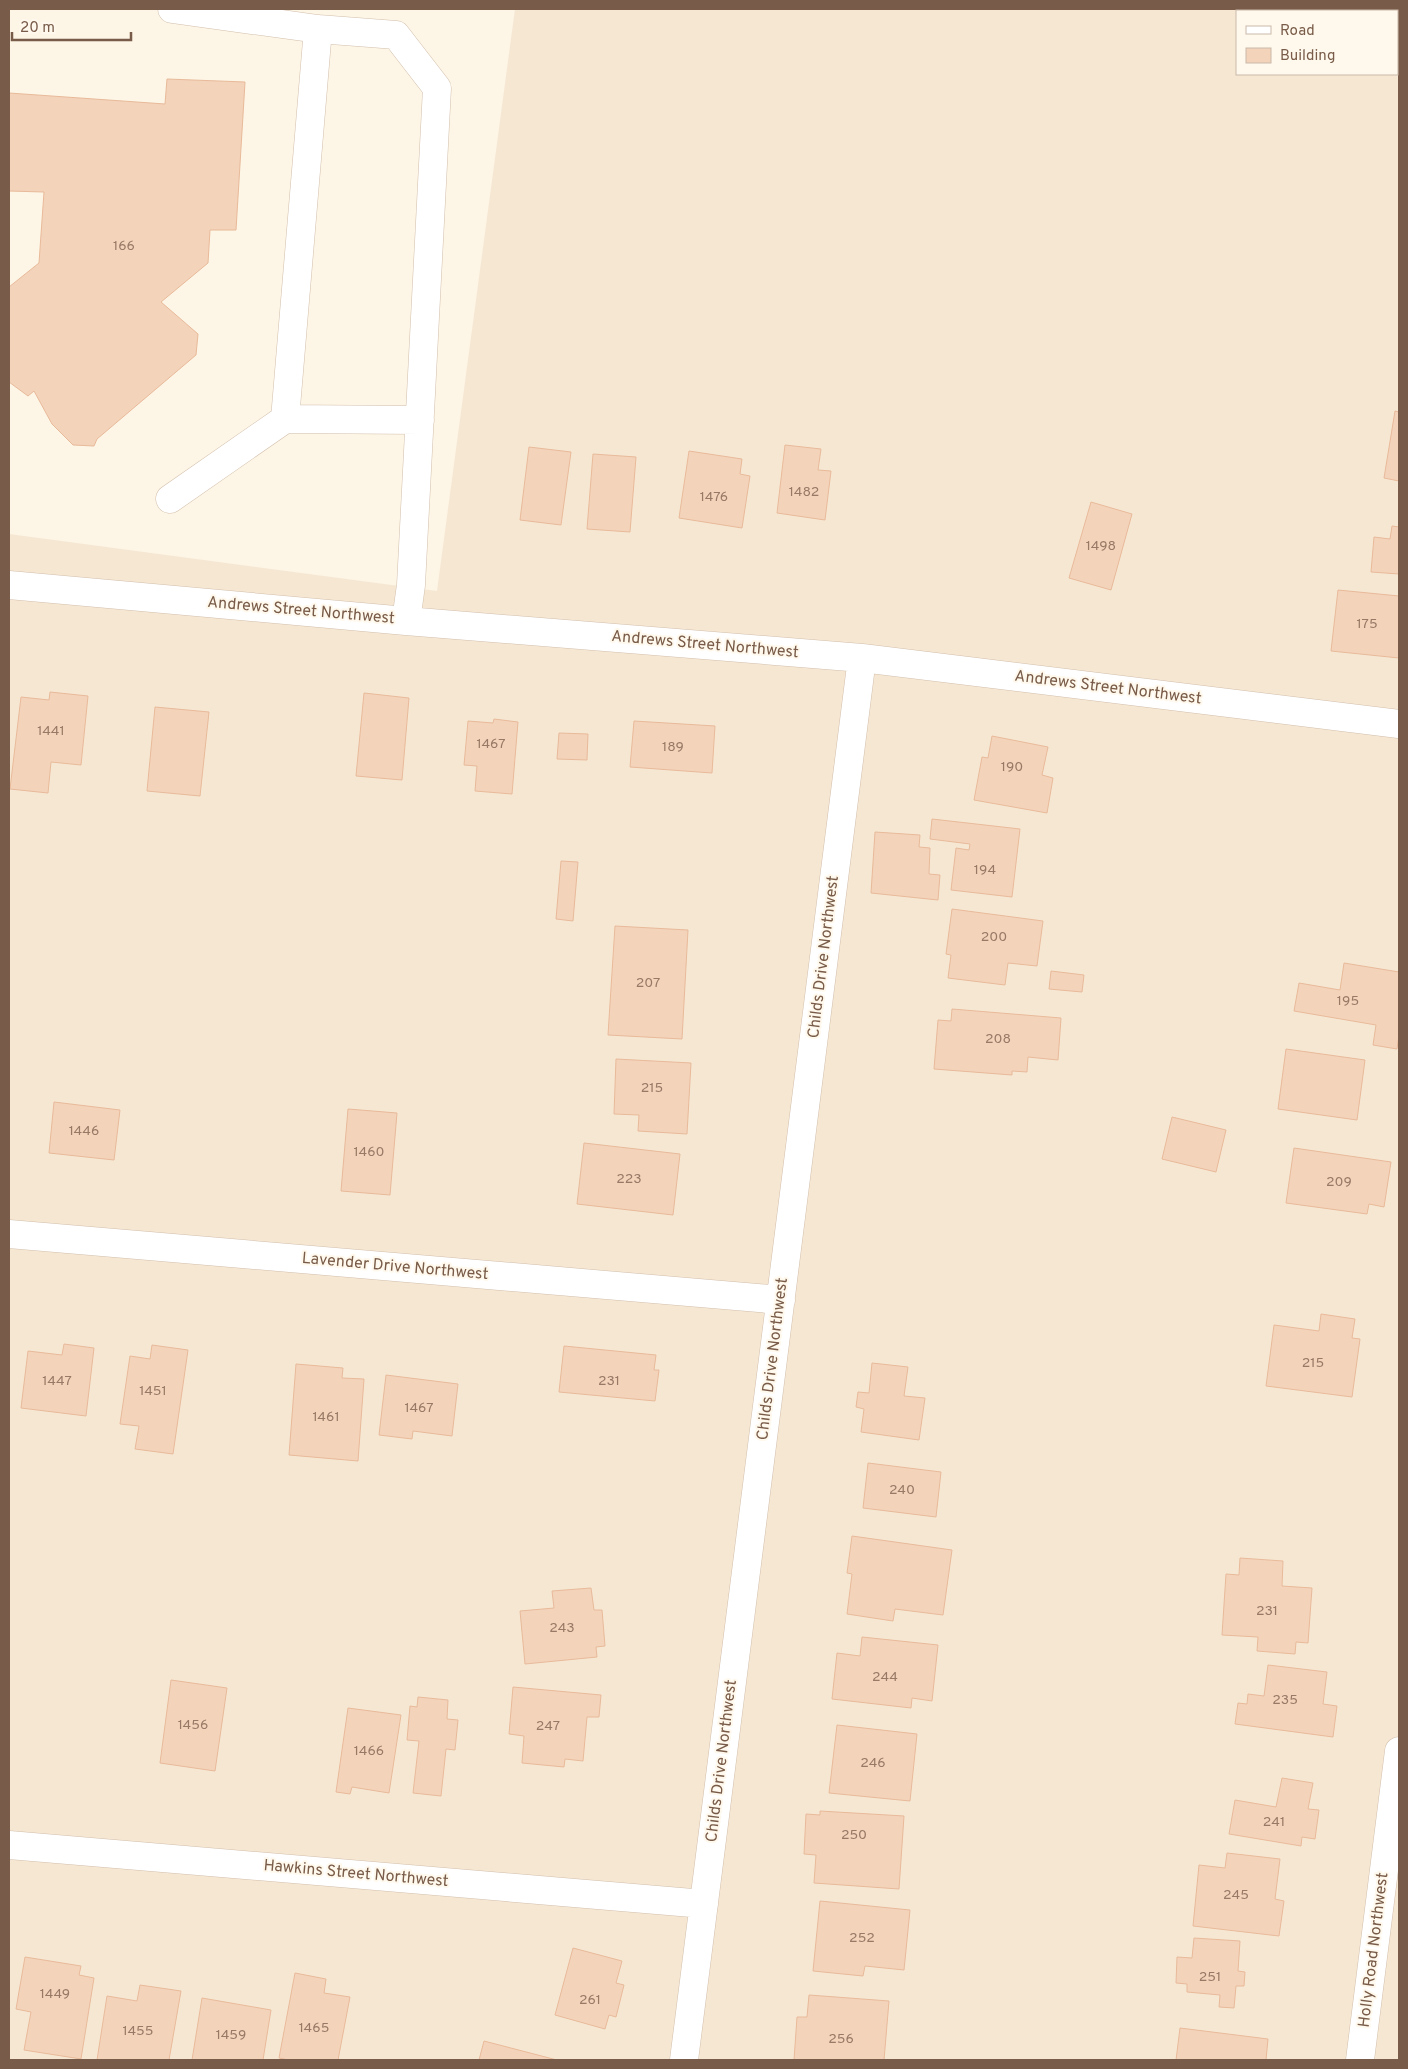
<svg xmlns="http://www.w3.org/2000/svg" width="1408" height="2069" font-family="Overpass,sans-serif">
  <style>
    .residential { fill: #f6e7d3; fill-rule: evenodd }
    .building { fill: #f4d3bb; stroke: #e8ba9a }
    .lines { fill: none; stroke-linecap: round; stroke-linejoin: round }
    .minor-casing { stroke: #d2bfac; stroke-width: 29 }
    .minor { stroke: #fff; stroke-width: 28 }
    .labels { text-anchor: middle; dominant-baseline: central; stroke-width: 4; stroke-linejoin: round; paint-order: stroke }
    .number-label { font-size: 14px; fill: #977965 }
    .street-label { font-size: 16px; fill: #785b48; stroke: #fff8ec }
  </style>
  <rect width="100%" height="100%" fill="#fdf5e5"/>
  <!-- residential -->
  <path class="residential" d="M515,9H1399V2060H9V534L437,591ZM1237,11H1397V74H1237Z"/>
  <!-- building -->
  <path class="building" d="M167,79L245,82L236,230H210L208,263L161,302L198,334L196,355L97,439L94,446L73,445L52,424L34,391L28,396L9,382V287L39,263L44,192L9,191V93L165,104Z
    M1395,411L1399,412V481L1384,478Z
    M785,445L821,449L818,470L831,471L825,520L777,513Z
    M529,447L571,452L561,525L520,520Z
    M689,451L742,459L740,474L750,476L742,528L679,518Z
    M593,454L636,457L630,532L587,529Z
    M1091,502L1132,514L1111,590L1069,578Z
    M1392,526L1399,527V574L1371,572L1374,537L1390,539Z
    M1338,590L1399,596V658L1331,651Z
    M50,692L88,696L81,765L51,762L48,793L10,789L21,697L49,700Z
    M364,693L409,698L402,780L356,776Z
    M155,707L209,712L200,796L147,791Z
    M494,719L518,722L512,794L475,791L477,766L464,765L468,721L493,723Z
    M634,721L715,726L712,773L630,767Z
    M559,733L588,734L587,760L557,759Z
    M992,736L1048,747L1042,775L1053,778L1047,813L974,800L982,757L988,758Z
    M932,819L1020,829L1012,897L951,890L956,848L969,850L970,844L930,839Z
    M875,832L920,835L919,847L930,848L929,874L940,875L938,900L871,893Z
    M561,861L578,862L573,921L556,919Z
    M952,909L1043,921L1037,966L1008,963L1005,985L948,978L951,955L946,954Z
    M615,926L688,930L682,1039L608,1035Z
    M1344,963L1399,972V1035L1397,1049L1373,1045L1376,1025L1294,1011L1299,983L1340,990Z
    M1051,971L1084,975L1082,992L1049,989Z
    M952,1009L1061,1018L1058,1060L1028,1057L1027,1072L1012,1071V1075L934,1069L938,1020L951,1021Z
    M1286,1049L1365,1060L1357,1120L1278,1109Z
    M616,1059L691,1063L687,1134L638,1131L639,1115L614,1114Z
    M54,1102L120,1110L114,1160L49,1153Z
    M348,1109L397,1113L390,1195L341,1191Z
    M1172,1117L1226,1130L1216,1172L1162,1159Z
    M584,1143L680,1154L673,1215L577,1204Z
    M1294,1148L1391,1162L1384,1207L1369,1204L1367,1214L1286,1203Z
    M1321,1314L1355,1319L1352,1338L1360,1339L1352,1397L1266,1386L1274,1325L1319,1331Z
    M64,1344L94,1348L86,1416L21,1408L28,1351L62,1355Z
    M152,1345L188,1350L173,1454L135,1449L139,1426L120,1424L130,1356L150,1359Z
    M564,1346L656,1355L654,1370H659L655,1401L559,1392Z
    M872,1363L908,1367L904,1396L925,1398L919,1440L861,1432L864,1409L856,1407L858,1392L869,1393Z
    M296,1364L343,1368L342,1378L364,1379L358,1461L289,1455Z
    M386,1375L458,1384L452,1436L413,1431L412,1439L379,1435Z
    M868,1463L941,1472L936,1517L863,1508Z
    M852,1536L952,1550L943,1615L895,1609L893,1621L847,1614L852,1574L847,1573Z
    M1240,1558L1283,1561L1282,1586L1312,1588L1308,1643L1296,1642L1295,1654L1257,1651L1258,1637L1222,1635L1226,1574L1239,1575Z
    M591,1588L594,1610H602L605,1646L596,1647L597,1657L525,1664L520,1611L554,1608L552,1591Z
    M862,1637L938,1645L932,1701L912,1698L911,1708L832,1699L837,1653L860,1656Z
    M1268,1665L1327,1672L1323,1704L1337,1706L1333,1737L1235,1724L1238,1703L1247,1704L1248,1694L1264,1696Z
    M171,1680L227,1688L215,1771L160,1763Z
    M513,1687L601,1695L599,1717H587L583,1761L565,1759L564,1767L522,1763L524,1736L509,1734Z
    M418,1697L448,1700L447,1719L458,1720L455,1750L446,1749L441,1796L413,1793L419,1741L407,1740L410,1706L417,1707Z
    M348,1708L401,1715L389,1793L352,1787L350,1794L336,1792Z
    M837,1725L917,1734L910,1801L829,1793Z
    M1282,1778L1313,1783L1308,1809L1319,1810L1315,1839L1302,1837L1301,1846L1229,1834L1235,1800L1276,1807Z
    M820,1811L904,1816L899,1889L814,1883L816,1855L804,1854L806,1814L820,1815Z
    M1227,1853L1280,1859L1275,1899L1284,1901L1279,1936L1193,1926L1199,1865L1225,1868Z
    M820,1901L910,1910L904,1970L865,1966L863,1976L813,1971Z
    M1194,1938L1240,1941L1238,1971L1245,1972L1244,1986H1236L1234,2008L1219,2007L1220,1995L1187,1992V1984L1176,1983L1177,1957L1192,1958Z
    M573,1948L622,1961L616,1983L624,1985L616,2017L609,2015L605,2029L555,2015Z
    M25,1957L81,1966L79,1975L94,1978L81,2059L24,2050L31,2012L16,2009Z
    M295,1973L326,1979L324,1993L350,1997L338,2060H289L279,2058Z
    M140,1985L181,1991L169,2060H97L107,1996L137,2001Z
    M809,1995L889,2001L884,2060H794L797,2017H807Z
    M202,1998L271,2010L263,2060H192Z
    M1180,2028L1268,2039L1266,2060H1176Z
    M484,2041L557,2060H479Z"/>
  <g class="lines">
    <defs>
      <path id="minor" d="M172,9L318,29L396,35L437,88L411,585L406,621
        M285,419L318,29
        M170,499L285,419L420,420
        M9,585L406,621L862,658L1399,724
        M9,1234L781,1300
        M9,1845L704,1904
        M684,2060L862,658
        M1360,2060L1399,1751"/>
    </defs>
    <!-- minor casing -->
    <use href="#minor" class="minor-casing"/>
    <!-- minor -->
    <use href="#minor" class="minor"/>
  </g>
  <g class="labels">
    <!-- number labels -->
    <g class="number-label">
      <text x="124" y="246">166</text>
      <text x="804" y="492">1482</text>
      <text x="714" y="497">1476</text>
      <text x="1101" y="546">1498</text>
      <text x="1367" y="624">175</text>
      <text x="51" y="731">1441</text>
      <text x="491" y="744">1467</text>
      <text x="673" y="747">189</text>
      <text x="1012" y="767">190</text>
      <text x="985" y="870">194</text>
      <text x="994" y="937">200</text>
      <text x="648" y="983">207</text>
      <text x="1348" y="1001">195</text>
      <text x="998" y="1039">208</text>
      <text x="652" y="1088">215</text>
      <text x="84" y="1131">1446</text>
      <text x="369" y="1152">1460</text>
      <text x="629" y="1179">223</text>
      <text x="1339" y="1182">209</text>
      <text x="1313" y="1363">215</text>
      <text x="57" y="1381">1447</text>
      <text x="609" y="1381">231</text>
      <text x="153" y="1391">1451</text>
      <text x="419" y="1408">1467</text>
      <text x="326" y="1417">1461</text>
      <text x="902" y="1490">240</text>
      <text x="1267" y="1611">231</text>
      <text x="562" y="1628">243</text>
      <text x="885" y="1677">244</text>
      <text x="1285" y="1700">235</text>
      <text x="193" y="1725">1456</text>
      <text x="548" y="1726">247</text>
      <text x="369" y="1751">1466</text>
      <text x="873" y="1763">246</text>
      <text x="1274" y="1822">241</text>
      <text x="854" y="1835">250</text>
      <text x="1236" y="1895">245</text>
      <text x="862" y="1938">252</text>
      <text x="1210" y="1977">251</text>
      <text x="55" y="1994">1449</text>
      <text x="590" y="2000">261</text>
      <text x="314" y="2028">1465</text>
      <text x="138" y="2031">1455</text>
      <text x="231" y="2035">1459</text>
      <text x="841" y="2039">256</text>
    </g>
    <!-- street labels -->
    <g class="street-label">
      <text transform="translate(301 611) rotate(5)">Andrews Street Northwest</text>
      <text transform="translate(705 645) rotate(5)">Andrews Street Northwest</text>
      <text transform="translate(1108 688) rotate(7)">Andrews Street Northwest</text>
      <text transform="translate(824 957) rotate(-83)">Childs Drive Northwest</text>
      <text transform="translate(395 1267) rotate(5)">Lavender Drive Northwest</text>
      <text transform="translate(773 1359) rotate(-83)">Childs Drive Northwest</text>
      <text transform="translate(722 1761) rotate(-83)">Childs Drive Northwest</text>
      <text transform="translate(356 1874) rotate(5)">Hawkins Street Northwest</text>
      <text transform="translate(1374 1950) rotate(-83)">Holly Road Northwest</text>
    </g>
  </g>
  <!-- border -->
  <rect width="1408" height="2069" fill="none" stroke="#785b48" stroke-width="20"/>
  <!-- legend -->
  <rect x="1236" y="10" width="162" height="65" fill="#fff8ec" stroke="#c9b9aa"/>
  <rect x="1246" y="26" width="25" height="8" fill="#ffffff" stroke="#c9b9aa"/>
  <text x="1280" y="35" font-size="15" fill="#785b48">Road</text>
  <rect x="1246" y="48" width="25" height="15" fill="#f4d3bb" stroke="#c9b9aa"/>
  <text x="1280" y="60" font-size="15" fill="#785b48">Building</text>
  <!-- scale -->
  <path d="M12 32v8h119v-8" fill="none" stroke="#785b48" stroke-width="2.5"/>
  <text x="20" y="32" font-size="15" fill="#785b48" stroke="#fff8ec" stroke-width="4" paint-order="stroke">20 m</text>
</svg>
